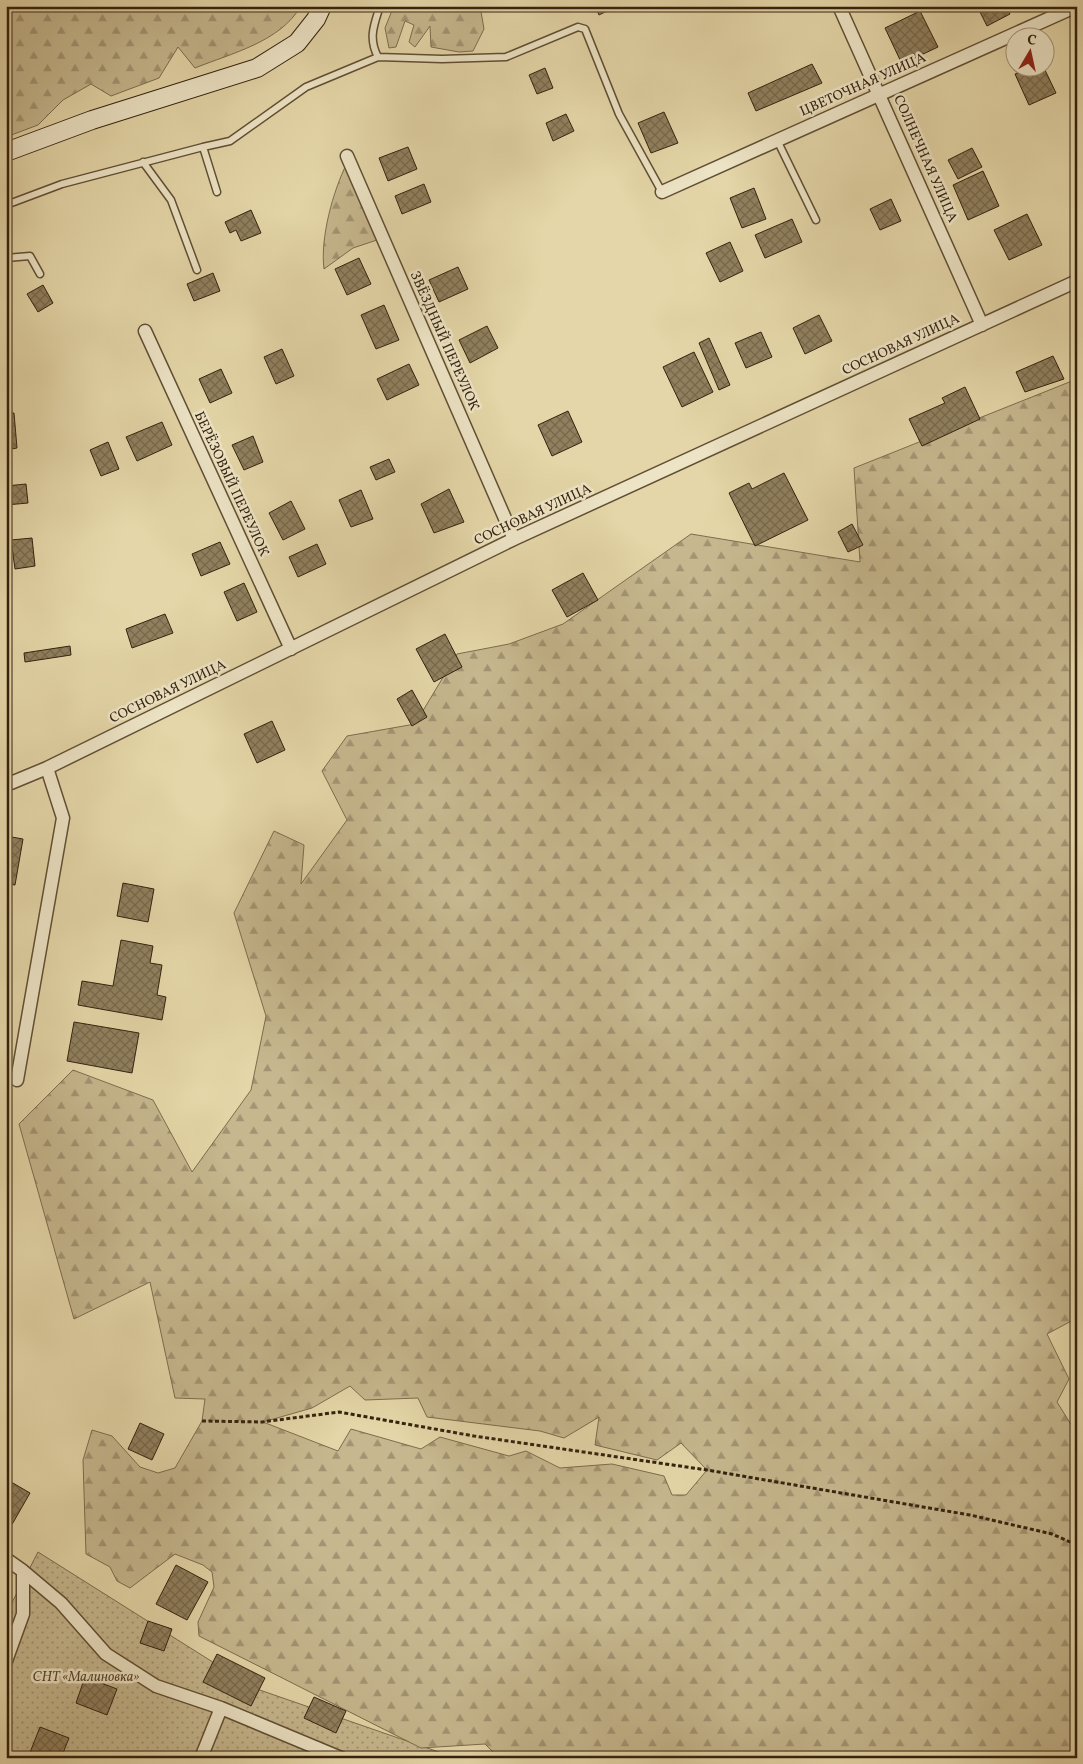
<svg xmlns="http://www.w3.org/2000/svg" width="1083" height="1764" font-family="Vollkorn,serif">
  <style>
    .grass { fill: url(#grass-dots); stroke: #7d6c4e }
    .forest { fill: url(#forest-firs); stroke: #7d6c4e; fill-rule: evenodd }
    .building { fill: url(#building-cross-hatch); stroke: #34220e }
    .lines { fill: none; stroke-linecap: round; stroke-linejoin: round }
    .lane-casing { stroke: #604f34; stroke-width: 9 }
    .street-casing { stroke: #604f34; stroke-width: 15 }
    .secondary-casing { stroke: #34220e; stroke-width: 20 }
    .path { stroke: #34220e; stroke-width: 3; stroke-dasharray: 4 2.5; stroke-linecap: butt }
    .lane { stroke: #ede4c6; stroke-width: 6 }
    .street { stroke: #ede4c6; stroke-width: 12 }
    .secondary { stroke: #ede4c6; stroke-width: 18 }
    .labels { text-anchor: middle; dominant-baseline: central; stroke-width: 5; stroke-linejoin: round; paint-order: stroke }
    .street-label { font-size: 14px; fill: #34220e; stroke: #ede4c6 }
    .park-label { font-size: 14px; font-style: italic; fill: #58472e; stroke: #ede4c6 }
  </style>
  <defs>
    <pattern id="grass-dots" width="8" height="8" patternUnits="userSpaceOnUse" patternTransform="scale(1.25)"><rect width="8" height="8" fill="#c6b78e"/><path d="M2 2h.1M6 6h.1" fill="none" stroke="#a29472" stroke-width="1.8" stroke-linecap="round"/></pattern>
    <pattern id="forest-firs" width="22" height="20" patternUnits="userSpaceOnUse" patternTransform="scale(1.25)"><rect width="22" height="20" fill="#c6b78e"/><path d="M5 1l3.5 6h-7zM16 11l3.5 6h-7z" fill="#a29472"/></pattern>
    <pattern id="building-cross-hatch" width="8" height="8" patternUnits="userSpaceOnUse" patternTransform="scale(1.25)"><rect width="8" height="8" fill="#90805e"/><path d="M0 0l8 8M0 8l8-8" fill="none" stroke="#76684c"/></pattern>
  </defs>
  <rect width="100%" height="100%" fill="#e4d6a8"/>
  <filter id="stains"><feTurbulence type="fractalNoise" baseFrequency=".004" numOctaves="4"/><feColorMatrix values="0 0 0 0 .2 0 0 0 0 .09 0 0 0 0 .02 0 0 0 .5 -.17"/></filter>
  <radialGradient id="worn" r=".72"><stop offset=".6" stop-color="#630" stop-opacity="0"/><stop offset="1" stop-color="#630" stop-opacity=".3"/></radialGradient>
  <!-- grass -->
  <path class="grass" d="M38,1552L254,1688L456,1758H6V1614Z"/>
  <!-- forest -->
  <path class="forest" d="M6,6H301C280,42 232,53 195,68L178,47L159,78L111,96L91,84L63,100L38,125L6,137Z
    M397,6H480L484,29L473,51L459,52L431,47L430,26L415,47L409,42L414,25L405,21L396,47L389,48L385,28L393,8Z
    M347,163L368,188L370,215L383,238L353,248L324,269C320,238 333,191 347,163Z
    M1077,379V1318L1047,1334L1069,1379L1057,1402L1077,1434V1758H499L485,1744L421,1748L199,1636L198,1622L214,1587L212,1572L203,1565L175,1554L130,1588L117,1581L110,1567L86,1554L83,1460L92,1430L112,1436L140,1467L158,1473L175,1468L202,1421L205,1399L175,1398L150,1282L74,1319L19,1124L73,1070L153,1100L192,1172L251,1090L266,1016L234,913L274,831L304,845L301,884L347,820L322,771L347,736L415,724L457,654L509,644L563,624L691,534L860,562L854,468ZM350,1386L365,1400L418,1398L427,1417L540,1431L564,1438L599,1417L595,1445L657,1460L681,1443L707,1470L686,1495H672L664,1476L612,1464L560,1468L526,1451L509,1456L440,1437L421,1449L351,1429L338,1451L263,1422L312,1408Z"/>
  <!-- building -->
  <path class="building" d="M595,6H617L599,15Z
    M977,6H1006L1010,14L987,26Z
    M920,11L938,47L902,64L885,28Z
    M812,64L822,83L756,111L748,93Z
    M545,68L553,88L537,94L529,75Z
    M1030,68H1044L1056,93L1029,105L1015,74Z
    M664,112L678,143L651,153L638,123Z
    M566,114L574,131L553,141L546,123Z
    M408,147L417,169L388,181L379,158Z
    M972,148L982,167L958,179L948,160Z
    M983,171L999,206L968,220L953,185Z
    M424,184L431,202L402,214L395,196Z
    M754,188L766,219L742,228L730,198Z
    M891,199L901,221L880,230L870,209Z
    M251,210L261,233L241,241L236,230L230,233L225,222Z
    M1027,214L1042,245L1009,260L994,230Z
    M792,219L802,242L765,258L755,235Z
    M730,242L743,271L720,282L706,253Z
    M359,258L371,284L347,295L335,269Z
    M458,267L468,289L439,302L429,280Z
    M213,273L220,291L194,301L187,284Z
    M43,285L53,303L38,312L27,294Z
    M384,305L399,340L376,349L361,315Z
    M819,315L832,341L805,354L793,328Z
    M487,326L498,348L470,363L459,340Z
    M761,332L772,357L746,368L735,343Z
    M709,338L730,385L719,390L699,343Z
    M282,349L294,376L276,384L264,357Z
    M694,352L713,392L682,407L663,367Z
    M1053,356L1064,379L1025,392L1016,372Z
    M409,364L419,385L387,400L377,379Z
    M221,369L232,393L210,403L199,379Z
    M965,387L980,419L922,446L909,419L945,403L942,398Z
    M568,411L582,442L552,456L538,425Z
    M6,413H14L17,448L6,450Z
    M162,422L172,445L137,461L126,437Z
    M253,436L263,462L244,470L232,445Z
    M108,442L119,469L101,476L90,450Z
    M389,459L395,472L376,480L370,467Z
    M784,473L808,520L755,546L729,493L749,483L752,489Z
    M26,484L28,503L6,505V486Z
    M449,489L464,522L434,533L421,504Z
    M361,490L373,519L351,527L339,500Z
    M291,501L305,529L283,540L269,513Z
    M852,524L863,545L848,552L838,532Z
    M32,538L35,566L15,569L11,540Z
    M220,542L230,564L201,576L192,554Z
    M317,544L326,564L298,577L289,557Z
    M583,573L598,600L567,617L552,590Z
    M244,583L257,612L237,621L224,592Z
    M165,614L173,633L132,648L126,629Z
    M445,634L462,667L434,682L416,649Z
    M70,646L71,655L25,662L24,653Z
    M412,690L427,717L412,726L397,699Z
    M272,721L285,750L257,763L244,734Z
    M6,836L23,839L15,885L6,884Z
    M123,883L154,889L148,922L117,916Z
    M121,940L153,946L150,963L162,965L157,995L166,997L162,1020L78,1005L82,981L113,986Z
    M74,1022L139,1033L132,1073L67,1061Z
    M140,1423L164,1434L152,1460L128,1449Z
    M6,1479L30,1493L10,1528L6,1525Z
    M176,1565L208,1582L187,1620L156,1604Z
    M148,1621L172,1629L164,1651L140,1643Z
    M217,1654L265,1678L251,1706L203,1682Z
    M85,1677L117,1689L107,1715L76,1703Z
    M314,1697L346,1711L336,1733L304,1718Z
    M40,1727L69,1738L61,1758H36L29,1755Z"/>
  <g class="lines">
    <defs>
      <path id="lane" d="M378,57C368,38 374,25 380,6
        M777,140L816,220
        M203,147L230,141L306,87L378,57L442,59L506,57L578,27L585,29L619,114L662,192
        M143,162L171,200L197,270
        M6,205L62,184L203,147L217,192
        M6,258L30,256L40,274"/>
      <path id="street" d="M839,6L982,325
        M347,156L514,539
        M662,192L1077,6
        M145,331L291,649
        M6,785L47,768L514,539L1077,281
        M17,1080L63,818L47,768
        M6,1559L23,1571V1614L6,1661
        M23,1571L61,1603L106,1654L156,1686L221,1708L341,1758
        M201,1758L221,1708"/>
      <path id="secondary" d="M6,152L92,120L257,68L297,43L316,19L322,6"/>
    </defs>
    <!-- lane casing -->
    <use href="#lane" class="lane-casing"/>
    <!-- street casing -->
    <use href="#street" class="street-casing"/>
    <!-- secondary casing -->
    <use href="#secondary" class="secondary-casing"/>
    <!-- path -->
    <path class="path" d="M202,1421L262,1422L339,1412L474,1436L707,1470L970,1515L1052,1534L1077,1545"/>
    <!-- lane -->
    <use href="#lane" class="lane"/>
    <!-- street -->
    <use href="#street" class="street"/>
    <!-- secondary -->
    <use href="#secondary" class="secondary"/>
  </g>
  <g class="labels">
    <!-- street labels -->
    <g class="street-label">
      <text transform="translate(863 85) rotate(-24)">ЦВЕТОЧНАЯ УЛИЦА</text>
      <text transform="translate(925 159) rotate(66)">СОЛНЕЧНАЯ УЛИЦА</text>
      <text transform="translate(444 341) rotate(66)">ЗВЁЗДНЫЙ ПЕРЕУЛОК</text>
      <text transform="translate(901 345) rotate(-25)">СОСНОВАЯ УЛИЦА</text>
      <text transform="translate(231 484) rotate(65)">БЕРЁЗОВЫЙ ПЕРЕУЛОК</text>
      <text transform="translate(533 515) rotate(-25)">СОСНОВАЯ УЛИЦА</text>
      <text transform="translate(168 692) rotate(-26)">СОСНОВАЯ УЛИЦА</text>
    </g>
    <!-- park labels -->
    <g class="park-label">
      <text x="86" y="1677">СНТ «Малиновка»</text>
    </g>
  </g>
  <!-- margin -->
  <rect width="1083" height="1764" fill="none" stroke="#e4d6a8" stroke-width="25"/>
  <rect x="8" y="8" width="1068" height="1749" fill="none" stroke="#34220e" stroke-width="2.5"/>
  <rect x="12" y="12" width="1058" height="1739" fill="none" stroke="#34220e"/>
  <!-- north arrow -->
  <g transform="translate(1030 52) rotate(9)"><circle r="24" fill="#ede4c6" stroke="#a3967c"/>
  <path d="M0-4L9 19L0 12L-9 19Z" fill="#8f2418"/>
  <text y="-8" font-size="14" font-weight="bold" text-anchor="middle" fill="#34220e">С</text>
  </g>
  <rect width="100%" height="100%" filter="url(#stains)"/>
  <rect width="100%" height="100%" fill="url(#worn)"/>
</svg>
